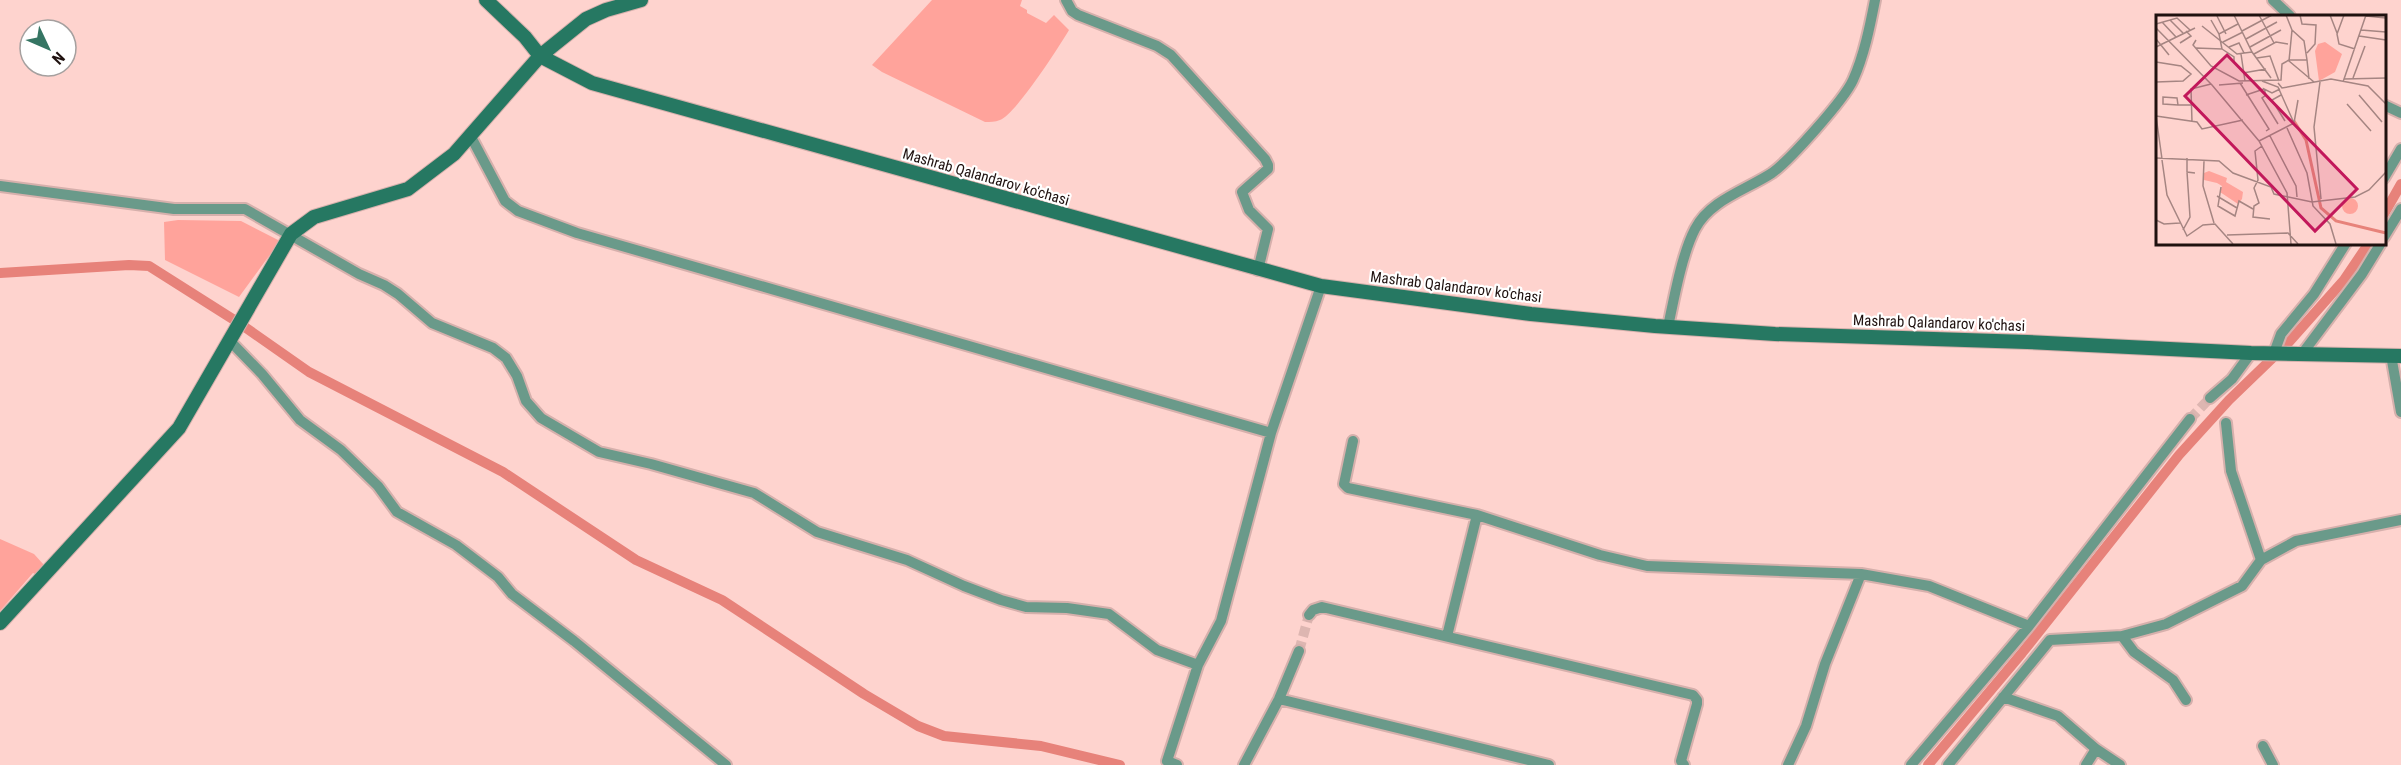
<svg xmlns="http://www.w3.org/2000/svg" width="2401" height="765" font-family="'Roboto Condensed',sans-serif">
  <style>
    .green { fill: #ffa39b }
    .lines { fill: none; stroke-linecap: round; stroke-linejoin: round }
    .canal { stroke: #e7827a; stroke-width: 10 }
    .street-tunnel { stroke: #ddb6b1; stroke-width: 10; stroke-dasharray: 10 5; stroke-linecap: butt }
    .street-casing { stroke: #d6b0ac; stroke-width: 14 }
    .secondary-casing { stroke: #d6b0ac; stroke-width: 16 }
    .street { stroke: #6a9a8a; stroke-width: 10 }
    .secondary { stroke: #267862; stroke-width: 14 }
    .labels { text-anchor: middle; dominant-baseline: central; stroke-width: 4.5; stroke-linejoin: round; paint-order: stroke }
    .street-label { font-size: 15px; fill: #1f110f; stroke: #fff }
    .inset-river { fill: none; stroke: #e7827a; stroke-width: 3 }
    .inset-road { fill: none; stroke: #a58582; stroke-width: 1.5 }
    .view { fill: #c2185b; fill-opacity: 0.15; stroke: #c2185b; stroke-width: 3 }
    .inset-edge { fill: none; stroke: #1f110f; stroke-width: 3 }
  </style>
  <rect width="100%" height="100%" fill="#fed3ce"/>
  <!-- green -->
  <path class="green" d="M932,0H1022L1020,6L1027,10V13L1046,23L1054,15L1069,30C1059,47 1015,115 1000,120C995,122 990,122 985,122L882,72L872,65Z
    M178,220L241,221L280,241L239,297L165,260L164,222Z
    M0,539L34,554L44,565L35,574L33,573L0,611Z"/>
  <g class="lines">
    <!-- canal -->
    <path class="canal" d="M2384,214L2401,184
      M0,273L129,265L149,266L239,323L309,372L503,472L636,560L722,600L864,694L918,726L944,736L1041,746L1120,765
      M1928,765L2022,653L2179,455L2229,400L2289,342L2344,280L2369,243"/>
    <!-- street-tunnel -->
    <path class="street-tunnel" d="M2190,419L2210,398
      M1299,651L1309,615"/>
    <defs>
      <path id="street" d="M1066,0L1072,11L1078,15L1157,46L1171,55L1265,159L1268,165V169L1242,192L1249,210L1268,229L1258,270
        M2273,0L2290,16
        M2384,105L2401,113
        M470,135L505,201L518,211L577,233L1271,433
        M2384,178L2401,149
        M0,186L174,209H245L359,274L384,285L398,294L432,323L493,348L506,358L517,376L526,401L541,418L599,452L651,464L754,493L817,532L907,560L964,586L1001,600L1026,607L1067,608L1109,614L1157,650L1198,665
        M2384,237L2401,209
        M1668,327C1674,298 1682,254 1695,229C1710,200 1746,190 1772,173C1790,160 1844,100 1853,80C1864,56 1870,26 1875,0
        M230,341L262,374L300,420L341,450L378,486L397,512L456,545L498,577L512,594L574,641L726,765
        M2274,353L2281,334L2314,294L2346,243
        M2302,354L2362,274L2381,243
        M2391,355L2401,412
        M2210,398L2232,379L2251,353
        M2226,423L2231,471L2261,560
        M1353,441L1344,484L1348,488L1477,515L1600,555L1647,566L1861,574L1929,586L2029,626
        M1309,615L1313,610L1322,607L1693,695L1697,700V704L1681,761L1684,765
        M1447,636L1477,515
        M2122,636L2134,652L2173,680L2186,700
        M2003,697L2058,716L2096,749L2120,765
        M1279,699L1549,765
        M2263,746L2273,765
        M1177,765L1167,761L1198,665L1221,621L1271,433L1321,286
        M1244,765L1279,699L1299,651
        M1788,765L1806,726L1825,664L1861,574
        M1911,765L2029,626L2190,419
        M1948,765L2050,640L2122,636L2166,624L2242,586L2261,560L2296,541L2401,520
        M2086,765L2096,749"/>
      <path id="secondary" d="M486,0L525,37L540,56L592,83L1321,286L1531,314L1655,326L1775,334L2027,342L2251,353L2401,356
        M0,623L179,428L291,234L314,217L408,189L454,154L540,56L586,19L606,10L641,0"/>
    </defs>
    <!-- street casing -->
    <use href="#street" class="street-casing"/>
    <!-- secondary casing -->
    <use href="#secondary" class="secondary-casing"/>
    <!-- street -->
    <use href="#street" class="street"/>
    <!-- secondary -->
    <use href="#secondary" class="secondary"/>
  </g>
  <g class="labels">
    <!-- street labels -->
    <g class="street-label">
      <text transform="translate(986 177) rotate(16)">Mashrab Qalandarov ko'chasi</text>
      <text transform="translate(1456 287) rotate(7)">Mashrab Qalandarov ko'chasi</text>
      <text transform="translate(1939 323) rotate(2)">Mashrab Qalandarov ko'chasi</text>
    </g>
  </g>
  <!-- overview -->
  <g transform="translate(2156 15)">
    <rect width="230" height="230" fill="#fed3ce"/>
    <path d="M169,27L186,39L179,57L163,66L159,36L162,29ZM53,156L71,163L70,167L87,177L86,184L82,189L64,177L66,171L61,168L48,165V158ZM186 191a8 8 0 1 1 16 0a8 8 0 1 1-16 0Z" fill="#ffa39b"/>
    <path class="inset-river" d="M138,106L150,125L165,193L180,206L230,218"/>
    <path class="inset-road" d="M78,0L96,37L115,63M103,0L118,28M130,0L136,15L133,46L158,67M144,0L146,9L160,10L159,29L151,38M174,0L181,18M188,0L181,19L183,29L199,34M61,1L70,19M210,1L230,3M14,5L27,18M55,5L63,19L82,9M6,7L20,22M0,9L21,3L34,15M46,11L81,39L96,37M0,13L56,70L103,126L131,178L135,229M205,15L230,17M86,16L116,0M203,21L230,25M0,24L13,40M90,24L121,7M40,25L37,30L55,51L83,66L125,65L126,49L133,45M67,27L87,17M24,28L35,21L30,16M0,32L39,13M73,32L83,28L88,38M94,32L125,15M40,33L66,34L63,19M66,34L78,42V48M85,39L89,66M98,39L120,27L132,29M101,43L114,41L123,66M133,45H151L148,26L136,15M151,45L153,64M0,47L25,51L35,59L27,66L0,67M87,58L110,54M197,63L209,31M188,64L230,63M106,66L122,72L138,108L142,85M164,67L158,112L165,184M187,67L210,0M84,68L113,114L110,116M122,68L126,73L175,64L212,71L230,89M63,70L87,68M90,80L108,74M125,80L116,85L129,106M203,80L226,107M191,89L215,116M22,90L21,83L7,82V89L22,90H35M0,101L41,107L46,114L87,105M0,101L6,144M36,107L35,74L55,69M122,109L106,83L110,80L108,74L116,78L124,74M131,113L151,158L157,191L174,209L180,229M114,121L140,171L141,182M103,126L138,108M106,131L99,136L102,165L98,173L103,188L98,191L97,202L114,204M0,143L63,146L77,158L115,172L118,179L156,187L199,182L213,175L230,157M31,143V157L39,158M6,145L11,180L31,221L47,210L59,209L77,229M48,146L47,171L58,208M65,172L62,191L79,201L83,186L97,194M61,181L81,193M0,205L8,209L24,208M27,215L34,202L31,157M71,220L132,218L142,229"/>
    <path class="view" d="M71,40L201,174L159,216L29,81Z"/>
    <rect width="230" height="230" class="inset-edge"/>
  </g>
  <!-- north arrow -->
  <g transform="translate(48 48) rotate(134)"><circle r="28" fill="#ffffff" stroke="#a5a09f" stroke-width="1.5"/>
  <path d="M0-4.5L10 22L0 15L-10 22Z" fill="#357563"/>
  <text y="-9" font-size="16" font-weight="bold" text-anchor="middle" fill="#1f110f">N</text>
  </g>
</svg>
